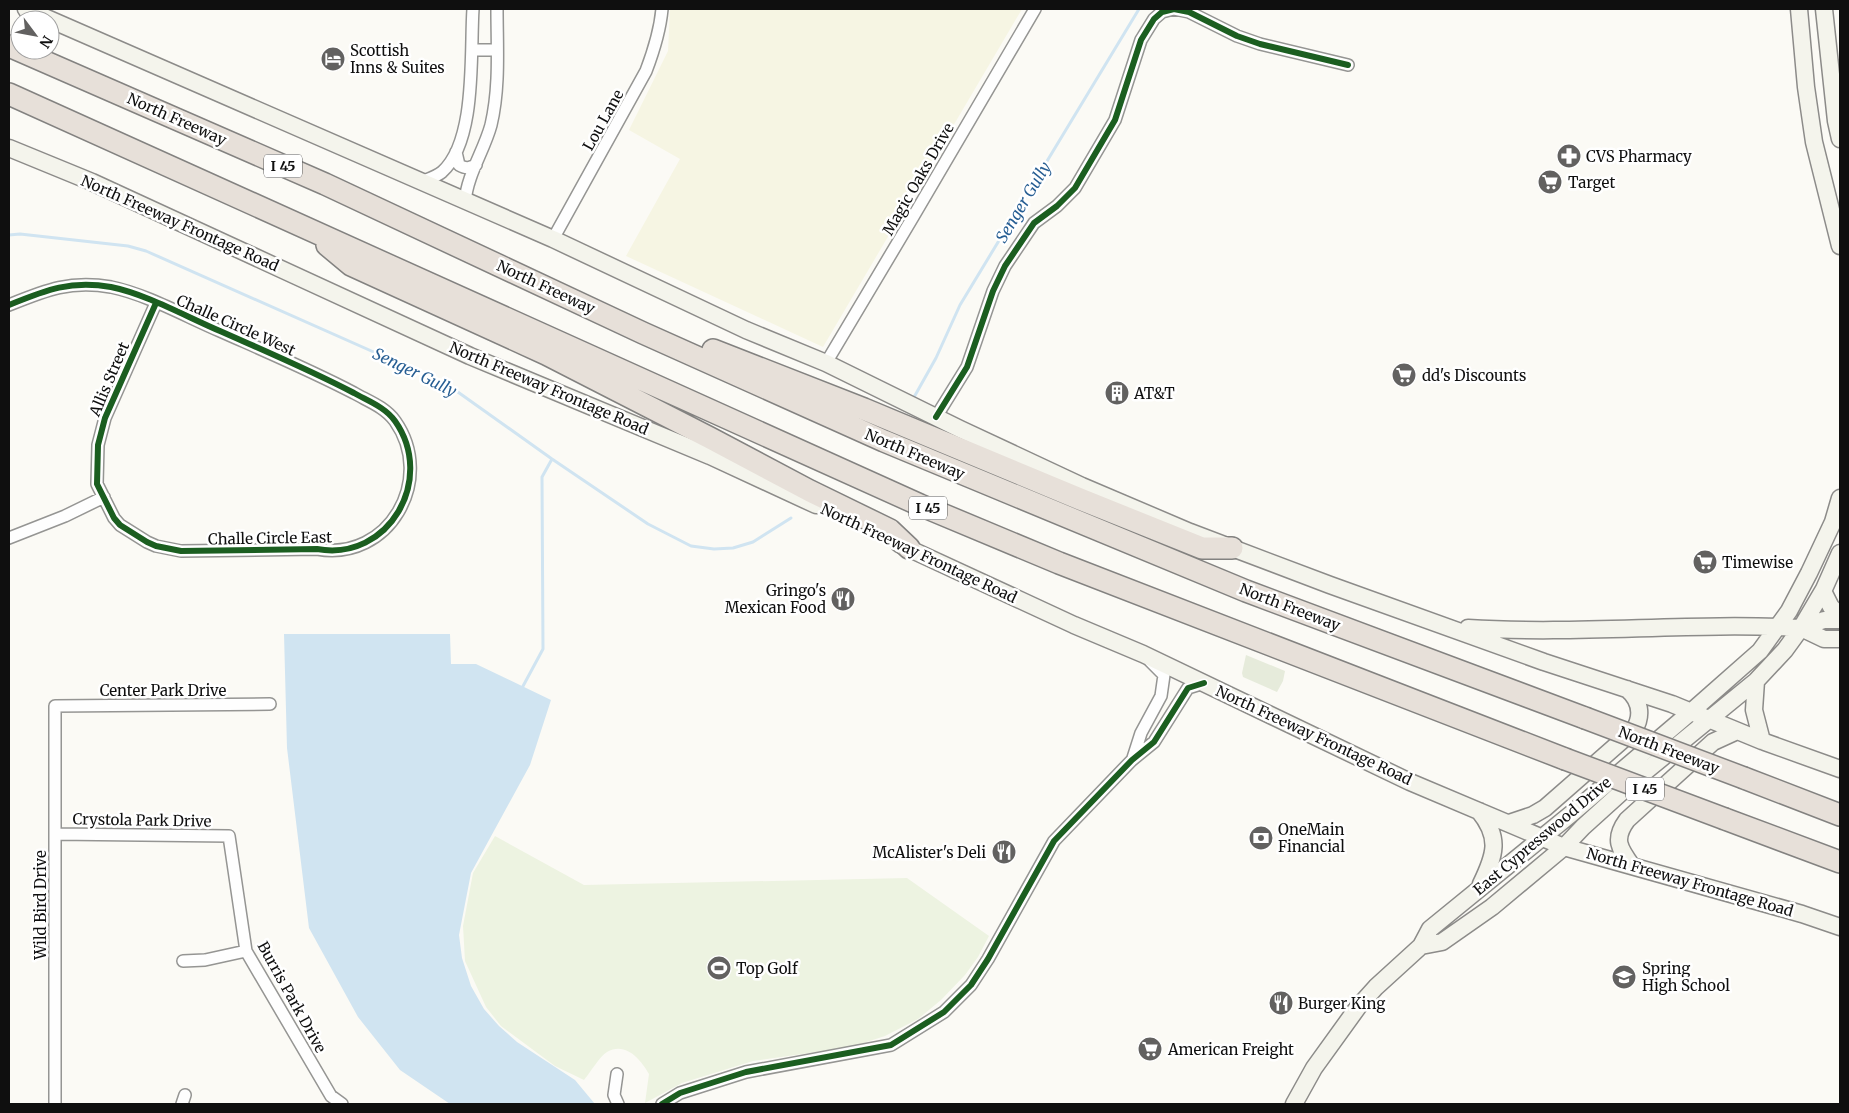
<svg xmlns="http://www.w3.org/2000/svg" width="1849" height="1113" font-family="Merriweather,serif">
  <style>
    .farmland { fill: #f6f5e3 }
    .cemetery { fill: #e6ebdb }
    .pitch { fill: #edf3e1 }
    .water { fill: #d0e4f1 }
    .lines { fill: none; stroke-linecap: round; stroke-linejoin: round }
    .stream { stroke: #d0e4f1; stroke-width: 3 }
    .minor-casing { stroke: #959593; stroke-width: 14 }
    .secondary-casing { stroke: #8c8b89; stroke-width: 19 }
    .motorway-casing { stroke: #838280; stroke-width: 24 }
    .minor { stroke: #fefefe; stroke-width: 11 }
    .secondary { stroke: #f4f4ec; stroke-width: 16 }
    .motorway { stroke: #e7e0d9; stroke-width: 21 }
    .motorway-bridge-casing { stroke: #838280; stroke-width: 24; stroke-linecap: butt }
    .motorway-bridge { stroke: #e7e0d9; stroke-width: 21 }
    .cycleway-casing { stroke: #fff; stroke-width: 9 }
    .cycleway { stroke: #1b5e20; stroke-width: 6 }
    .labels { text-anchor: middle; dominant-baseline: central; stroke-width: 5; stroke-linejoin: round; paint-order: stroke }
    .shield { fill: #fff; stroke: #575757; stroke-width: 1 }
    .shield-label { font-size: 14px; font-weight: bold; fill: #0f0f0f }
    .poi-label { font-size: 15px; fill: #0f0f0f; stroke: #fff; text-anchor: start }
    .street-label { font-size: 15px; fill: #0f0f0f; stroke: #fff }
    .water-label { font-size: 16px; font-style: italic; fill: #275e93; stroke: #fff }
  </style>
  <rect width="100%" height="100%" fill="#fbfaf5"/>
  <!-- farmland -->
  <path class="farmland" d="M670,9H1022L823,347L626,256L680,159L629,130L668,51Z"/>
  <!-- cemetery -->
  <path class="cemetery" d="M1246,655L1285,671L1283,681L1277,692L1243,677L1242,673Z"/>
  <!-- pitch -->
  <path class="pitch" d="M495,836L584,885L907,878L989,936L978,957L965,975L941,1000L918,1019L885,1036L851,1047L753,1061L682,1083L645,1103L649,1074C641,1060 626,1041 607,1052C600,1056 590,1073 584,1080L555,1066L501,1026L486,1007L465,961L463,926L473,873Z"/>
  <!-- water -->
  <path class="water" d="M284,634H450L451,664H476L551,700L530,765L471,873L459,935L462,958L471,986L484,1009L499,1026L517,1042L575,1080L595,1104H450L400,1070L358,1017L309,928L287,748Z"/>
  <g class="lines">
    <!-- stream -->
    <path class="stream" d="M9,235L20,234L128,246L146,251L448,385L552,459L648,524L691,546L714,549L733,548L753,542L791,518
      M913,399L936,358L960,305L1139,9
      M522,688L543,649L542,477L552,459"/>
    <defs>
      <path id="minor" d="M472,50H497
        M456,152L459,165C466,169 469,168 476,165
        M421,182C428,179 436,177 442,172C477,141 470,52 473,9
        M465,202C467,175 484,151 491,125C500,87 497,47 497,9
        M553,239L646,71C654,50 660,31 662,9
        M9,305C46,290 70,280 111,287C146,294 187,317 220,331C265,351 310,370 354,393C368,401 385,407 395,421C436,479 389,562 317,549L181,551L156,546L147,542L120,525L114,518L97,484L98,445L105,418L156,303
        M826,363L913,217L1035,9
        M936,417L967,367L993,291L1005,266L1034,223L1057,206L1075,188L1115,120L1141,40L1154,19L1162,12L1174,9L1189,12L1237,36L1260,44L1348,65
        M9,538L65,516L104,497
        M1133,758L1141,733L1161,696L1164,675L1150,661
        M55,834L229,836L246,951L331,1096L342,1104
        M183,961L205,960L246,951
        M617,1074L614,1095L618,1104
        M55,1104V706L270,704
        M182,1104L185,1095
        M662,1104L680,1093L746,1072L891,1045L944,1012L971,985L988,959L1054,841L1132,760L1154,742L1188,688L1204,683"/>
      <path id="secondary" d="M26,9L553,239L746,330L826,363L960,429L1082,486L1190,532L1330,585L1544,662L1672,704L1762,741L1840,769
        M1799,9L1806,87L1814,142L1840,246
        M1824,9L1836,121L1840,139
        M9,148L92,182L470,356L710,456L816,505
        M899,544L1074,625L1143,654L1410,782L1564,847L1802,914L1840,927
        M1823,591L1831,607L1840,615
        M1468,628C1579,635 1690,622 1801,628L1824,620H1840
        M1801,628L1824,639H1840
        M1756,681L1754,710L1762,741
        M1479,811C1501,838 1495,855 1481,884
        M1509,823L1533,815L1545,808L1634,730C1643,715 1640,700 1627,689
        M1632,866C1619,848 1613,839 1627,820L1713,742L1737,731
        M1421,946L1442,942L1492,907L1564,847L1583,827L1635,780L1756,681L1785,650L1801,628L1824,589L1840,553
        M1294,1104L1314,1068L1358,1007L1376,987L1421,946L1430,929L1571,814L1692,711L1760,651L1789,611L1809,573L1833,522L1840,498"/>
      <path id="motorway" d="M9,46L325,184L643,333L884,441L1246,591L1585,718
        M9,94L920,505L1059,563L1565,759
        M327,245L351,265L546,354L710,438L810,491L890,530L909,548
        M713,350L864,409L1080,499L1202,548H1232
        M1744,778L1840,815
        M1725,819L1840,862"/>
    </defs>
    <!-- minor casing -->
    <use href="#minor" class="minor-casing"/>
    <!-- secondary casing -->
    <use href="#secondary" class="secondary-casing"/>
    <!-- motorway casing -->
    <use href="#motorway" class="motorway-casing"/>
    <!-- minor -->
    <use href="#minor" class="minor"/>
    <!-- secondary -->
    <use href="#secondary" class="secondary"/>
    <!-- motorway -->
    <use href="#motorway" class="motorway"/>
    <defs>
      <path id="motorway-bridge" d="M1585,718L1744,778
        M1565,759L1725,819"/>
    </defs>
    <!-- motorway-bridge casing -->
    <use href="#motorway-bridge" class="motorway-bridge-casing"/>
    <!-- motorway-bridge -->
    <use href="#motorway-bridge" class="motorway-bridge"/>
    <defs>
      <path id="cycleway" d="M9,305C46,290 70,280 111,287C146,294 187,317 220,331C265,351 310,370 354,393C368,401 385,407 395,421C436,479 389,562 317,549L181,551L156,546L147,542L120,525L114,518L97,484L98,445L105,418L156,303
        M936,417L967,367L993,291L1005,266L1034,223L1057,206L1075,188L1115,120L1141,40L1154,19L1162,12L1174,9L1189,12L1237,36L1260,44L1348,65
        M662,1104L680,1093L746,1072L891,1045L944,1012L971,985L988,959L1054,841L1132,760L1154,742L1188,688L1204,683"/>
    </defs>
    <!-- cycleway casing -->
    <use href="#cycleway" class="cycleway-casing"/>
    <!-- cycleway -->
    <use href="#cycleway" class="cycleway"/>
  </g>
  <!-- icons -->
  <defs>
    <symbol id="hotel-disc" viewBox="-11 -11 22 22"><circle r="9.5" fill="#626160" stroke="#fff"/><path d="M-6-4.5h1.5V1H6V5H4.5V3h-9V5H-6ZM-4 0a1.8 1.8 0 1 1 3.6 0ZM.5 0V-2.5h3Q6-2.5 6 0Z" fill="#fff"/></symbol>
    <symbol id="pharmacy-disc" viewBox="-11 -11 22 22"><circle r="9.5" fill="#626160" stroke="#fff"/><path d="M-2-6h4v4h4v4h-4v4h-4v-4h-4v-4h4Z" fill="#fff"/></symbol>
    <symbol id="supermarket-disc" viewBox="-11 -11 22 22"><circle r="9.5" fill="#626160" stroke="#fff"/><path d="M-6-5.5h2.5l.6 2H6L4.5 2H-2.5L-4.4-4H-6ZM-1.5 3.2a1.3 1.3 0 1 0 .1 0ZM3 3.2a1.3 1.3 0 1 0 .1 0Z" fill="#fff"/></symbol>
    <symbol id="building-disc" viewBox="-11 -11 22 22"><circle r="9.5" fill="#626160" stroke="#fff"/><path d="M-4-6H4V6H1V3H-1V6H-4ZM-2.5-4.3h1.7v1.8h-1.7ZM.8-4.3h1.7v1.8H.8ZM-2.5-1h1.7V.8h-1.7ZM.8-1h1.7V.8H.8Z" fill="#fff"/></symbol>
    <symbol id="restaurant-disc" viewBox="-11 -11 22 22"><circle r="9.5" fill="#626160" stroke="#fff"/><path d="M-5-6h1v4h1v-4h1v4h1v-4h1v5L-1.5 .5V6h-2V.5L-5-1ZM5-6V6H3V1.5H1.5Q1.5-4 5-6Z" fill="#fff"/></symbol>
    <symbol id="bank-disc" viewBox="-11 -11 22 22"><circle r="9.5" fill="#626160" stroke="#fff"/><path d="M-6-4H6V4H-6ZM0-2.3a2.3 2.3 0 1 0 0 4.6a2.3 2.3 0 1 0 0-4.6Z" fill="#fff"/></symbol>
    <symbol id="stadium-disc" viewBox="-11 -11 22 22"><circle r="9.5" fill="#626160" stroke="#fff"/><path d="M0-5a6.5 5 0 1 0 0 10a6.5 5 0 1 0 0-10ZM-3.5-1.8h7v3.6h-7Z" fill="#fff"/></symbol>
    <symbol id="school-disc" viewBox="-11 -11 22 22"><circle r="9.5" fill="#626160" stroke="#fff"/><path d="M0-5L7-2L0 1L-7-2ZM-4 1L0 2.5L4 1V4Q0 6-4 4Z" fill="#fff"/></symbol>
  </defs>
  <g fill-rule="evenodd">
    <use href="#hotel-disc" x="319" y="45" width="28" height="28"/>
    <use href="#pharmacy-disc" x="1555" y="142" width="28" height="28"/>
    <use href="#supermarket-disc" x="1536" y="168" width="28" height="28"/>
    <use href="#supermarket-disc" x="1390" y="361" width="28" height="28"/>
    <use href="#building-disc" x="1103" y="379" width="28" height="28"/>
    <use href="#supermarket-disc" x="1691" y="548" width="28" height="28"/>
    <use href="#restaurant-disc" x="829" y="585" width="28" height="28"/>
    <use href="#bank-disc" x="1247" y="824" width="28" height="28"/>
    <use href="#restaurant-disc" x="990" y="838" width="28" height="28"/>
    <use href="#stadium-disc" x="705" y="954" width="28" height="28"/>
    <use href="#school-disc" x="1610" y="963" width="28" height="28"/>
    <use href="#restaurant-disc" x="1267" y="989" width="28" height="28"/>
    <use href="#supermarket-disc" x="1136" y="1035" width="28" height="28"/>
  </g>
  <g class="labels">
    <!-- shield labels -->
    <g class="shield">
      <rect x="264" y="154.5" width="38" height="23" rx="4"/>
      <rect x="909" y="496.5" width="38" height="23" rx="4"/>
      <rect x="1626" y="777.5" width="38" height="23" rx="4"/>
    </g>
    <g class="shield-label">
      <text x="283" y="166">I 45</text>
      <text x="928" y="508">I 45</text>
      <text x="1645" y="789">I 45</text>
    </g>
    <!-- poi labels -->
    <g class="poi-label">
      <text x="350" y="50">Scottish<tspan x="350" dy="17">Inns &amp; Suites</tspan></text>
      <text x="1586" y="156">CVS Pharmacy</text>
      <text x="1568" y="182">Target</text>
      <text x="1422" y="375">dd's Discounts</text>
      <text x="1134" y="393">AT&amp;T</text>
      <text x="1722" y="562">Timewise</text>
      <text x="826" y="590" text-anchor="end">Gringo's<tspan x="826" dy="17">Mexican Food</tspan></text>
      <text x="1278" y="829">OneMain<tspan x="1278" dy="17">Financial</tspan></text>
      <text x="986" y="852" text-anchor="end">McAlister's Deli</text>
      <text x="736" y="968">Top Golf</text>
      <text x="1642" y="968">Spring<tspan x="1642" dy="17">High School</tspan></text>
      <text x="1298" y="1003">Burger King</text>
      <text x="1168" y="1049">American Freight</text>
    </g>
    <!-- street labels -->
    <g class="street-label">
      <text transform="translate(177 119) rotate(24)">North Freeway</text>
      <text transform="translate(603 120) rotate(-61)">Lou Lane</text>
      <text transform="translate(918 179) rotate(-60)">Magic Oaks Drive</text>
      <text transform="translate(180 223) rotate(24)">North Freeway Frontage Road</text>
      <text transform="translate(546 287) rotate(25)">North Freeway</text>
      <text transform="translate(236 325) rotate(24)">Challe Circle West</text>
      <text transform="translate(109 379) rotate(-67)">Allis Street</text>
      <text transform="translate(549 388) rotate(23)">North Freeway Frontage Road</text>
      <text transform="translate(915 454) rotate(23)">North Freeway</text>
      <text transform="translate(270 538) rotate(-1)">Challe Circle East</text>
      <text transform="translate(919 553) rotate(25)">North Freeway Frontage Road</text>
      <text transform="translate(1290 607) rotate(21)">North Freeway</text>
      <text x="163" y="690">Center Park Drive</text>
      <text transform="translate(1314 735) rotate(25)">North Freeway Frontage Road</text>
      <text transform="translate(1669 750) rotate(21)">North Freeway</text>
      <text transform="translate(142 820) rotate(1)">Crystola Park Drive</text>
      <text transform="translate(1542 836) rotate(-40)">East Cypresswood Drive</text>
      <text transform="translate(1690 882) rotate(16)">North Freeway Frontage Road</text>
      <text transform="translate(40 905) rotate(-90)">Wild Bird Drive</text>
      <text transform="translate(292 997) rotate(61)">Burris Park Drive</text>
    </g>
    <!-- water labels -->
    <g class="water-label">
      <text transform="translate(1023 202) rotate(-59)">Senger Gully</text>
      <text transform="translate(415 372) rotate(26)">Senger Gully</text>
    </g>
  </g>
  <!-- border -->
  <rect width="1849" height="1113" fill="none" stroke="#0f0f0f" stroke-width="20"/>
  <!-- north arrow -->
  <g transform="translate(35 35) rotate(122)"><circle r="24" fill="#ffffff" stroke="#9f9f9f"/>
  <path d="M0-4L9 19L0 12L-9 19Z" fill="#626160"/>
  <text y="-8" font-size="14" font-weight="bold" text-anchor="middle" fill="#0f0f0f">N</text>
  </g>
</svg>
